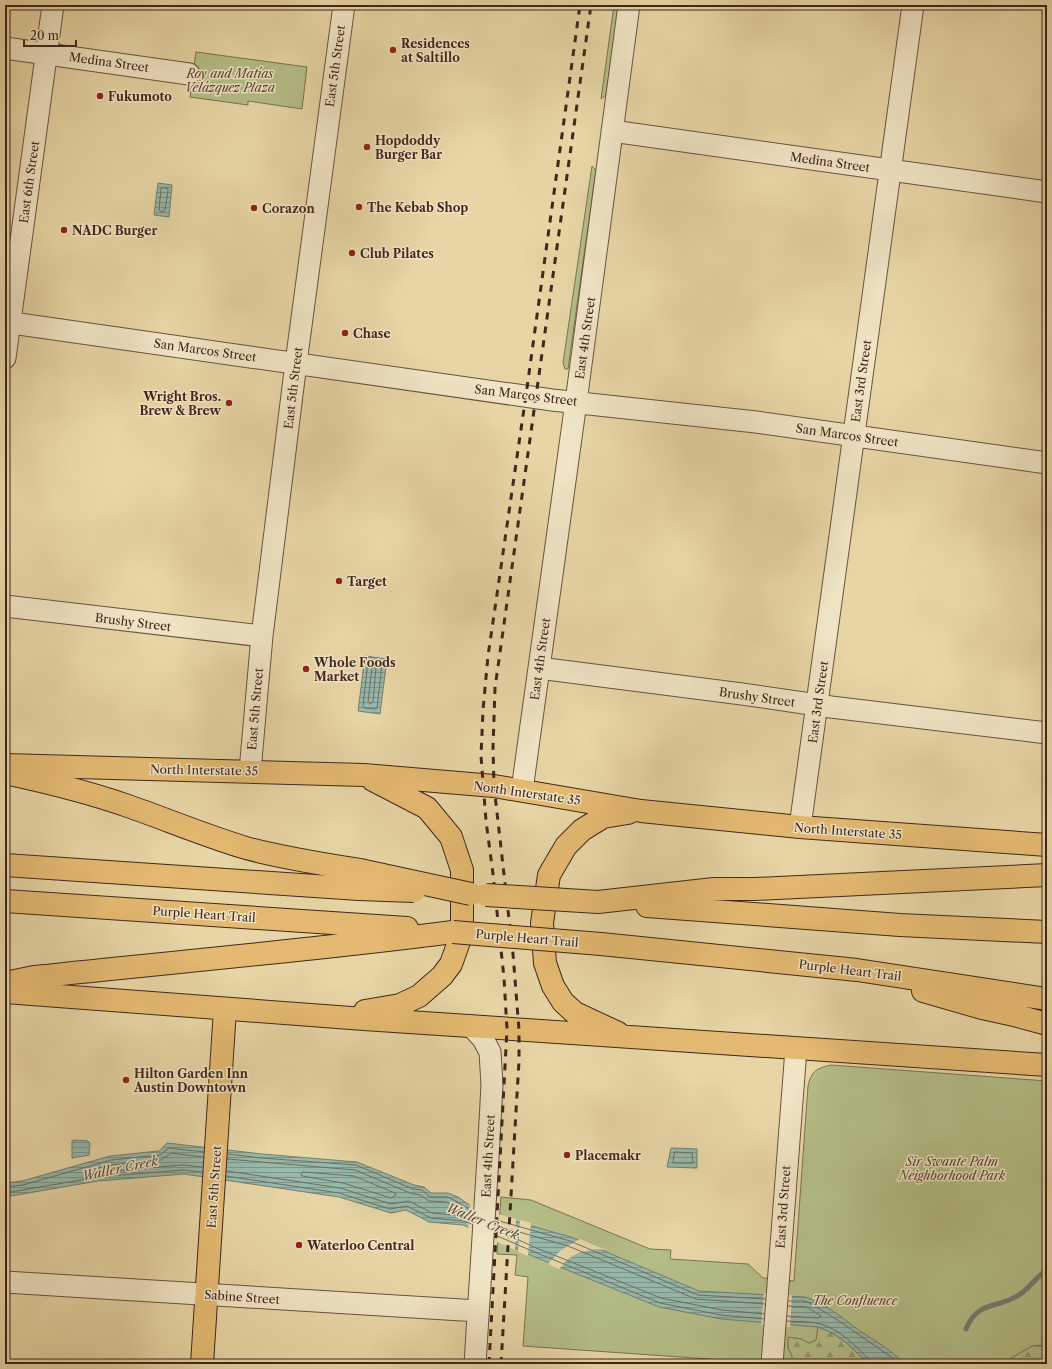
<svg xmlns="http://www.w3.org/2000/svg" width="1052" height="1369" font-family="'Libre Caslon Text',serif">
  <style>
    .green { fill: #b4bd87; stroke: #7b7252 }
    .forest { fill: url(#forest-firs); stroke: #7b7252 }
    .water { fill: url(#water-rules); stroke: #757e71 }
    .pier { fill: #e7d5a5 }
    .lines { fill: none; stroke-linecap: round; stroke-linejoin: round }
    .shore { stroke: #6c6f63; stroke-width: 1 }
    .stream { stroke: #757e71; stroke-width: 5 }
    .minor-casing { stroke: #6b523e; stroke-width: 23 }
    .major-casing { stroke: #42261c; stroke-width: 24 }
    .highway-casing { stroke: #42261c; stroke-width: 24 }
    .minor { stroke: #efe4c4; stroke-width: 21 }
    .major { stroke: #e4ba72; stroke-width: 22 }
    .highway { stroke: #e4ba72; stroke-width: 22 }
    .rail { stroke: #42261c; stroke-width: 3; stroke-dasharray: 7 7; stroke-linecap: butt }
    .highway-bridge-casing { stroke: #42261c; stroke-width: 24; stroke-linecap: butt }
    .highway-bridge { stroke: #e4ba72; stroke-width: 22 }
    .poi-dot { fill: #8f2418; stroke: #efe4c4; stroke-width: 1.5 }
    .labels { text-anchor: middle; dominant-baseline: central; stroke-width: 3; stroke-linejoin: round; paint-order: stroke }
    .poi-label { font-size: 12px; font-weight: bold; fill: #42261c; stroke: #efe4c4; text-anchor: start }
    .street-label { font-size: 12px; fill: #42261c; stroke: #efe4c4 }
    .park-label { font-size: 12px; font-style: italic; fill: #594431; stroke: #efe4c4 }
    .water-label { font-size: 13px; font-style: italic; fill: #574a40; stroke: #efe4c4 }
  </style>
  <defs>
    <pattern id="forest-firs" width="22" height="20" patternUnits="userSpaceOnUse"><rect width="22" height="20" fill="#b4bd87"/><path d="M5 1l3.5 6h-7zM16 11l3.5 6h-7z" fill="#94996e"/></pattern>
    <pattern id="water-rules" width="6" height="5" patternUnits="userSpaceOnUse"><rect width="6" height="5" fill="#97b8aa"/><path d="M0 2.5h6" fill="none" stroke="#7d958a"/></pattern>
  </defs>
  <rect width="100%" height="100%" fill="#e7d5a5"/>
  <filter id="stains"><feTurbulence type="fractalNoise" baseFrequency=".005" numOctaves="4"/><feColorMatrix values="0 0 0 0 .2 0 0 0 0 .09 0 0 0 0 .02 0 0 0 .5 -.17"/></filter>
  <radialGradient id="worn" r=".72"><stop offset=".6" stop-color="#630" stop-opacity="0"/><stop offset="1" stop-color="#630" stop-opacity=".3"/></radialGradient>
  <!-- green -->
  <path class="green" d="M614,5H619L606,95L601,99Z
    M196,52L307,67L302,109L248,101V105L190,97Z
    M592,166L596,170L568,369H565L563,363Z
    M831,1065L1047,1081V1364H780L523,1346L528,1277L515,1275L517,1255L497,1254L501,1197L531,1200L650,1249L671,1250L670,1259L748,1264L763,1278L794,1281L808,1086C811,1072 816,1068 831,1065Z"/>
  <!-- forest -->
  <path class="forest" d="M818,1327C843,1336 851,1348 869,1364H792V1356L788,1348V1337L801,1339L809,1343L816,1340Z
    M1045,1345L1043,1364H1001L1032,1346Z"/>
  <!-- water -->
  <path class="water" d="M158,183L172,185L169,217L154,215Z
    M365,656L387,659L380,714L358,711Z
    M74,1140L88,1141L90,1143L89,1155L72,1158V1141Z
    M167,1143L262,1154L357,1162L414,1185L424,1187L431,1193H448L458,1197L478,1211L571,1237L699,1291L805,1297C825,1303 844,1319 860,1331C876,1341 892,1351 905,1364H869C851,1348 843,1336 818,1327L721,1319L659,1307L530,1255L463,1225L429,1222L406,1210L391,1213L339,1197L184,1174L98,1181L5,1197V1183L22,1181L110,1156L159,1151Z
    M671,1148L697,1149V1168L667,1167Z"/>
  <!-- pier -->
  <path class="pier" d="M470,1203L479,1209L516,1219L515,1250L468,1229Z
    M520,1220L531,1223L528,1256L518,1252Z
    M580,1239L606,1250L596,1249L578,1253L568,1259L559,1269L548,1264L561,1250Z
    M764,1293L792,1295L790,1327L761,1325Z"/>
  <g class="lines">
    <!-- shore -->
    <path class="shore" d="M163,188H167L168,190L165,210L163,212L160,211L159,210L161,189Z
      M370,661L380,662L382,664L377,708L375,709L364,708L363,706L368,662Z
      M375,666L376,668L373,702L370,704L368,702L372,668Z
      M675,1152L692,1153L693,1163H673V1161Z
      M228,1154L261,1158L356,1165L413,1189L422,1190L430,1197H447L456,1201L473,1212
      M203,1167L183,1165L100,1172L98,1170L99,1168L112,1165L161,1160L171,1153L203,1157
      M227,1171L340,1188L391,1204L409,1201L432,1213L462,1216L464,1214V1212L454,1205L446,1202L429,1201L420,1195L410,1193L355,1170L227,1159
      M303,1172L354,1176L395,1193L396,1195L391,1198L343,1183L302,1176L301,1174Z
      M226,1176L339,1193L390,1209L407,1206L431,1218L464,1221L472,1224
      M5,1187L23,1185L111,1160L160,1155L169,1148L204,1152
      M5,1193L98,1177L183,1170L202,1172
      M496,1220L570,1241L698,1295L765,1299
      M495,1225L568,1246L696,1299L765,1304
      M495,1229L534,1247L661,1298L722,1310L764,1314
      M495,1235L532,1251L660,1303L721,1315L764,1319
      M788,1301H804L810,1303L839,1321L894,1359L899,1364
      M787,1316L818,1318L821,1316L807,1307L788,1306
      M787,1321C797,1322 811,1321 821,1324C841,1330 855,1346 870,1360L871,1364"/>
    <!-- stream -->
    <path class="stream" d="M966,1329C978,1300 997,1309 1019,1295C1030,1288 1036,1277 1047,1270"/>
    <defs>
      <path id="minor" d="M5,48L189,74
        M612,131L1047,192
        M5,322L552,400L756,422L1047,463
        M5,358L53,5
        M5,606L262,636
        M539,668L742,694L831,707L1047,733
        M250,771L262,636L296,363L344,5
        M522,790L576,402L629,5
        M800,827L913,5
        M471,1026L483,1039L490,1052L492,1085L488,1158L475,1364
        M5,1282L478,1311
        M772,1364L796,1049"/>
      <path id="major" d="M5,765L364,775L494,786L641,811L800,827L1047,845
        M5,992L364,1019L1047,1065
        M365,1011L400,1005L419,996L442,976L451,964L462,933V870L451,837L427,808L373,780
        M618,1033L575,1013L563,1002L553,986L545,963L542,923L549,875L566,846L582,830L603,817L628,813
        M202,1364L225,1009"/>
      <path id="highway" d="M5,773C47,782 88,792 128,806C168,820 206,836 246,848C283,858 322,864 360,870
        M5,865L359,889
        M5,901L407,928
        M598,902L714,889H755L1047,875
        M647,906L900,925L1047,932
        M601,944L857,970L1047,999
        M5,983L34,977C174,962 314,950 453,932
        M923,991L982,1008L1014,1015L1047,1024"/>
    </defs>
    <!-- minor casing -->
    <use href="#minor" class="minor-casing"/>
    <!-- major casing -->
    <use href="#major" class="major-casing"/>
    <!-- highway casing -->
    <use href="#highway" class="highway-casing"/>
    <!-- minor -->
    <use href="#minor" class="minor"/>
    <!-- major -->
    <use href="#major" class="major"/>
    <!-- highway -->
    <use href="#highway" class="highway"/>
    <!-- rail -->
    <path class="rail" d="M489,1364L507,1029L504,978L493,874L486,821L481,756L483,710L488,656L526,395L580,5
      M501,1364L519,1061V1030L513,954L494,786L493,748L495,688L591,5"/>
    <defs>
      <path id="highway-bridge" d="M360,870L471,894
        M359,889L414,891
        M486,895L598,902
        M453,932L601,944"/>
    </defs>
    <!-- highway-bridge casing -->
    <use href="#highway-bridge" class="highway-bridge-casing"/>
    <!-- highway-bridge -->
    <use href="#highway-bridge" class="highway-bridge"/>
  </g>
  <!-- markers -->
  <g class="poi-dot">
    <circle cx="393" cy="50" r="4"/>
    <circle cx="100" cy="96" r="4"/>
    <circle cx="367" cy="147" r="4"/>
    <circle cx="359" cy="207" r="4"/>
    <circle cx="254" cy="208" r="4"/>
    <circle cx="64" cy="230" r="4"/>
    <circle cx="352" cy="253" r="4"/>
    <circle cx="345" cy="333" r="4"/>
    <circle cx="229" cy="403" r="4"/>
    <circle cx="339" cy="581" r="4"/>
    <circle cx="306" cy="669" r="4"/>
    <circle cx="126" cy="1080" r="4"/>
    <circle cx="567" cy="1155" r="4"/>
    <circle cx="299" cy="1245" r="4"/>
  </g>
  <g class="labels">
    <!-- poi labels -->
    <g class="poi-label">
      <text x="401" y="43">Residences<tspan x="401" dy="14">at Saltillo</tspan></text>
      <text x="108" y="96">Fukumoto</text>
      <text x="375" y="140">Hopdoddy<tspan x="375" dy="14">Burger Bar</tspan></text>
      <text x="367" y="207">The Kebab Shop</text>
      <text x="262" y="208">Corazon</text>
      <text x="72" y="230">NADC Burger</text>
      <text x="360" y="253">Club Pilates</text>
      <text x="353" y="333">Chase</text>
      <text x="221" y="396" text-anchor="end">Wright Bros.<tspan x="221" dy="14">Brew &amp; Brew</tspan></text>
      <text x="347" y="581">Target</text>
      <text x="314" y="662">Whole Foods<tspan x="314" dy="14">Market</tspan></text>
      <text x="134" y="1073">Hilton Garden Inn<tspan x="134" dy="14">Austin Downtown</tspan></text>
      <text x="575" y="1155">Placemakr</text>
      <text x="307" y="1245">Waterloo Central</text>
    </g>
    <!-- street labels -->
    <g class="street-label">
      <text transform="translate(109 62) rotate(8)">Medina Street</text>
      <text transform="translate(335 66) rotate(-82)">East 5th Street</text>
      <text transform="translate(830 162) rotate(8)">Medina Street</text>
      <text transform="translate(29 182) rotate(-82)">East 6th Street</text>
      <text transform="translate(585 338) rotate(-82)">East 4th Street</text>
      <text transform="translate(205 350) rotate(8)">San Marcos Street</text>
      <text transform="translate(861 381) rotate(-82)">East 3rd Street</text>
      <text transform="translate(293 388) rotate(-83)">East 5th Street</text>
      <text transform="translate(526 395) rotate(7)">San Marcos Street</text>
      <text transform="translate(847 435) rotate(8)">San Marcos Street</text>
      <text transform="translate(133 622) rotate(7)">Brushy Street</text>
      <text transform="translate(540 659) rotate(-82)">East 4th Street</text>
      <text transform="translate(757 697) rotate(8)">Brushy Street</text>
      <text transform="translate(818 702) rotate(-82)">East 3rd Street</text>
      <text transform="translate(255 709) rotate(-85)">East 5th Street</text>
      <text transform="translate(204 770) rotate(1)">North Interstate 35</text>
      <text transform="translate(527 793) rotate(8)">North Interstate 35</text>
      <text transform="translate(848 831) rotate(4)">North Interstate 35</text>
      <text transform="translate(204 914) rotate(4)">Purple Heart Trail</text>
      <text transform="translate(527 938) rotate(5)">Purple Heart Trail</text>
      <text transform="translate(850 970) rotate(7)">Purple Heart Trail</text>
      <text transform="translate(488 1156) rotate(-87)">East 4th Street</text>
      <text transform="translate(214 1187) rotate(-86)">East 5th Street</text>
      <text transform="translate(783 1207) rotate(-86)">East 3rd Street</text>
      <text transform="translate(242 1297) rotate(4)">Sabine Street</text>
    </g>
    <!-- park labels -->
    <g class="park-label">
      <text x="230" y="73">Roy and Matías<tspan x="230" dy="14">Velázquez Plaza</tspan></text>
      <text x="952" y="1161">Sir Swante Palm<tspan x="952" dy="14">Neighborhood Park</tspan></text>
      <text x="855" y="1300">The Confluence</text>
    </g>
    <!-- water labels -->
    <g class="water-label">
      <text transform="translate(120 1168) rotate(-12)">Waller Creek</text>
      <text transform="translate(483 1221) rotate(22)">Waller Creek</text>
    </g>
  </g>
  <!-- margin -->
  <rect width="1052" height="1369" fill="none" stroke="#e7d5a5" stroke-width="20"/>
  <rect x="6" y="6" width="1040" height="1357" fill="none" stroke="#42261c" stroke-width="2"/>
  <rect x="10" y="10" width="1032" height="1349" fill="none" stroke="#42261c"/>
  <!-- scale -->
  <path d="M24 40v6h52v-6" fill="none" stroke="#42261c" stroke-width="2"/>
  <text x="30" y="40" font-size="12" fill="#42261c" stroke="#efe4c4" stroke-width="3" paint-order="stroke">20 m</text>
  <rect width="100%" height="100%" filter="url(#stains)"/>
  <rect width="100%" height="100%" fill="url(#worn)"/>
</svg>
